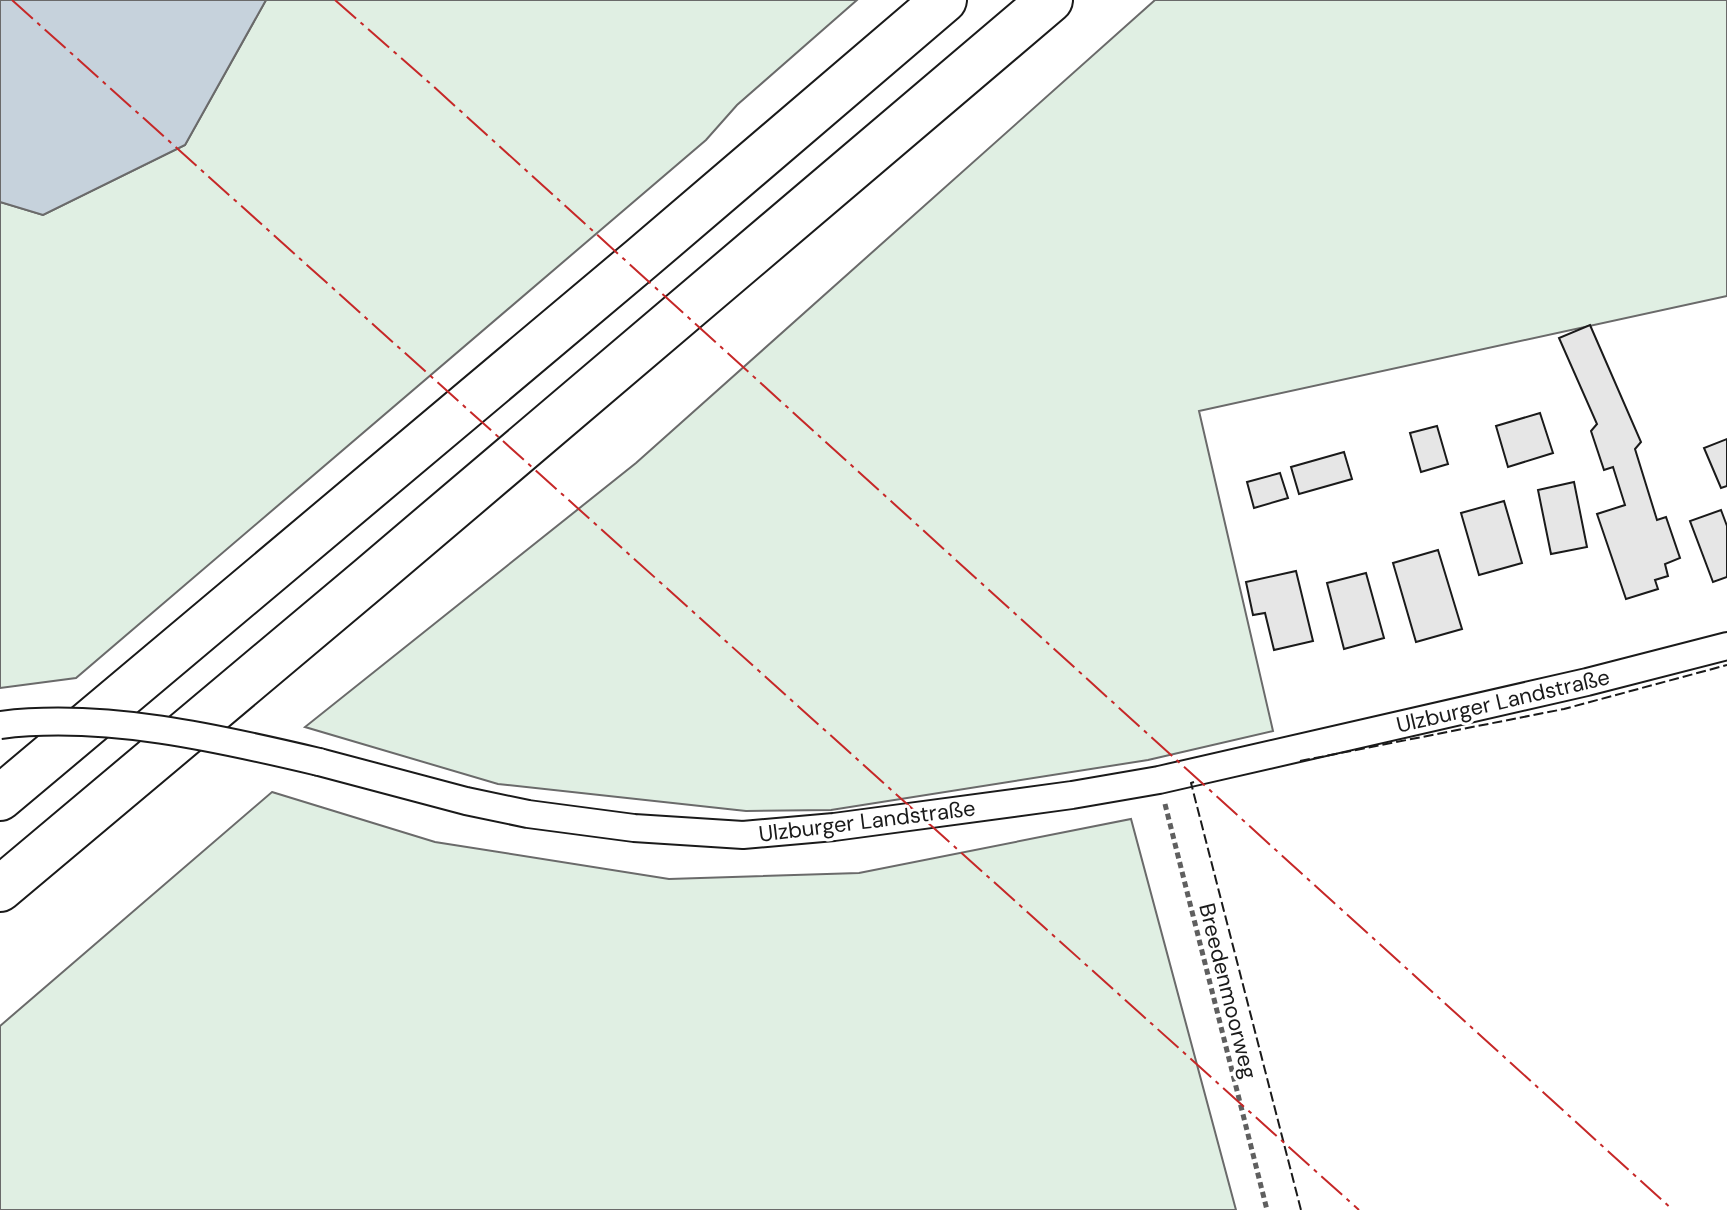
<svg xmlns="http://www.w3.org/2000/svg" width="1727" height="1210" font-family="'DM Sans',sans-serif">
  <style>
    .green { fill: #e0efe3; stroke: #6a6a6a; stroke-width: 2 }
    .water { fill: #c6d2dc; stroke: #6a6a6a; stroke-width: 2 }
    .building { fill: #e6e6e6; stroke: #1a1a1a; stroke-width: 2 }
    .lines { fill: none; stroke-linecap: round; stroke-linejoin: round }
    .minor-casing { stroke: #1a1a1a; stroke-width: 30 }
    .motorway-casing { stroke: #1a1a1a; stroke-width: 48 }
    .path { stroke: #5f5f5f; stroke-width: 5; stroke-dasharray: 6 4; stroke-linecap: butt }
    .minor { stroke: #fff; stroke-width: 26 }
    .motorway { stroke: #fff; stroke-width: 44 }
    .minor-bridge-casing { stroke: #1a1a1a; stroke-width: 30; stroke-linecap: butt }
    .minor-bridge { stroke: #fff; stroke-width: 26 }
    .fence { stroke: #1a1a1a; stroke-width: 2; stroke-dasharray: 10 4; stroke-linecap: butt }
    .power { stroke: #c62828; stroke-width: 2; stroke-dasharray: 28 6 4 6; stroke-linecap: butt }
    .labels { text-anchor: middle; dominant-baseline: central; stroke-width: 6; stroke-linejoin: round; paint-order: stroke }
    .street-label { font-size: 22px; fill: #1a1a1a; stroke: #fff }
  </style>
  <rect width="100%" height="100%" fill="#fff"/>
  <!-- green -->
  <path class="green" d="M266,0H857L737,105L706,140L76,678L0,688V202L43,215L185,145Z
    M1155,0H1727V296L1199,411L1273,731L1148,760L831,810L746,811L498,784L305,727L636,463Z
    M272,792L435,842L669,879L859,873L1131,819L1236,1210H0V1026Z"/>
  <!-- water -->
  <path class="water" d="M0,0H266L185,145L43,215L0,202Z"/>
  <!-- building -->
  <path class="building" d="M1590,325L1641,442L1635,449L1657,520L1666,517L1680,558L1665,564L1668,576L1655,580L1658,589L1626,599L1597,514L1625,505L1613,467L1604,470L1591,431L1597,424L1559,338Z
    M1540,413L1553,453L1508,467L1496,426Z
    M1437,426L1448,464L1421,472L1410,433Z
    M1727,439V486L1721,488L1704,448Z
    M1344,452L1352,479L1299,494L1291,467Z
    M1280,473L1288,498L1254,508L1247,482Z
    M1574,482L1587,547L1551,554L1538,490Z
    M1504,501L1522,563L1479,575L1461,513Z
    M1721,510L1727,526V577L1713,582L1690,521Z
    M1438,550L1462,629L1416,642L1393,563Z
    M1296,571L1313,641L1274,650L1265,613L1253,615L1246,582Z
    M1366,573L1384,638L1344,649L1327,583Z"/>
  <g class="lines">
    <defs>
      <path id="minor" d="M319,762L466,801L528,814L634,828L743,835L834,827L1072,795L1159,780L1587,682L1727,646"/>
      <path id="motorway" d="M0,798L641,259L944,0
        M0,889L370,578L1050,0"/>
    </defs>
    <!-- minor casing -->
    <use href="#minor" class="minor-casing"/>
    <!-- motorway casing -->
    <use href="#motorway" class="motorway-casing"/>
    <!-- path -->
    <path class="path" d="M1165,804L1267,1210"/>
    <!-- minor -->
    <use href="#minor" class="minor"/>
    <!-- motorway -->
    <use href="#motorway" class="motorway"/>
    <defs>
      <path id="minor-bridge" d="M0,725C104,712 218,738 319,762"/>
    </defs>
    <!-- minor-bridge casing -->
    <use href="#minor-bridge" class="minor-bridge-casing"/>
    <!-- minor-bridge -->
    <use href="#minor-bridge" class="minor-bridge"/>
    <!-- fence -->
    <path class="fence" d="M1300,761L1564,709L1727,665
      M1194,782L1191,783L1301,1210"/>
    <!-- power -->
    <path class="power" d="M12,0L1359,1210
      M335,0L433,86L1673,1210"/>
  </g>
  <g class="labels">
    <!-- street labels -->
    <g class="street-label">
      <text transform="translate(1503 701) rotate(-13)">Ulzburger Landstraße</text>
      <text transform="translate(867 821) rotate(-7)">Ulzburger Landstraße</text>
      <text transform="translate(1228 991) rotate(76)">Breedenmoorweg</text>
    </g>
  </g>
</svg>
